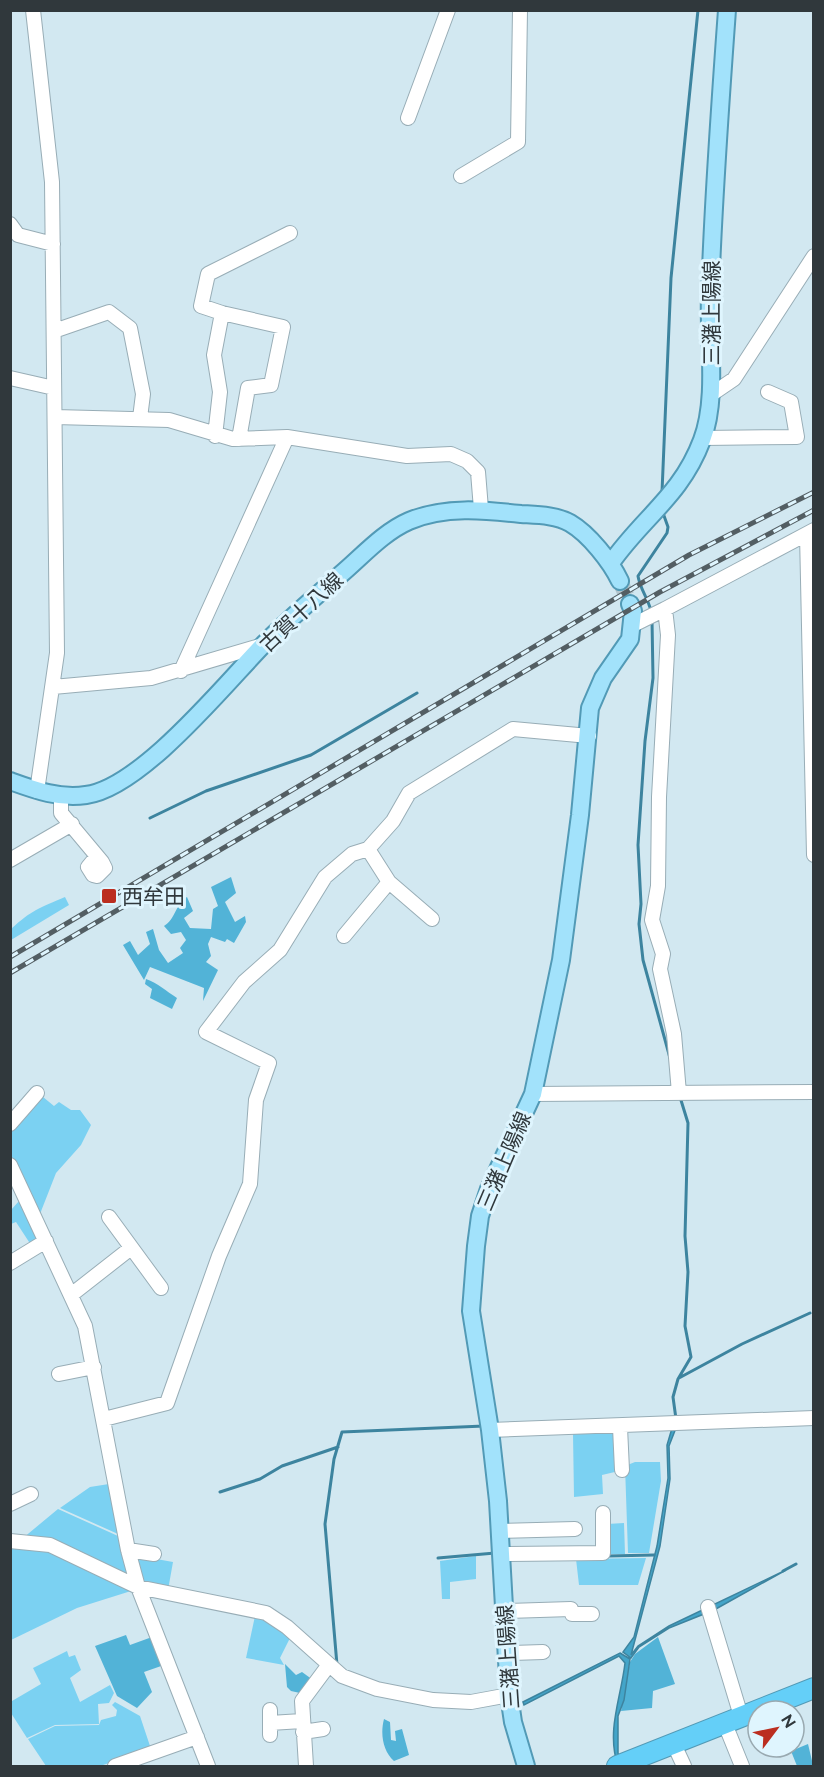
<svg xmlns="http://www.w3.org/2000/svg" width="824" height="1777" font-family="Raleway,'Noto Sans JP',sans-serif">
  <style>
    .green { fill: #7bd1f2 }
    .forest { fill: #52b3d7 }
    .water { fill: #43a5c9; stroke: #3d849f; stroke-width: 1.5 }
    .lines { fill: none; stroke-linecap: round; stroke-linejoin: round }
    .stream { stroke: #3d849f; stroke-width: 3 }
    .major-tunnel { stroke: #b2c5cd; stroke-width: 16; stroke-dasharray: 16 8; stroke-linecap: butt }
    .minor-casing { stroke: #98adb6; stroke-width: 16 }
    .major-casing { stroke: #529ab6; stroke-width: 20 }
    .highway-casing { stroke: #529ab6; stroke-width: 22 }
    .minor { stroke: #fff; stroke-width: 14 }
    .major { stroke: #a2e2fb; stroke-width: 16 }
    .highway { stroke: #64cff8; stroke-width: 20 }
    .rail-casing { stroke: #535e63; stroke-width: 5 }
    .rail { stroke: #dff5fe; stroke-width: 3; stroke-dasharray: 9; stroke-linecap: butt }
    .poi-dot { fill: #bb2e20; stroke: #dff5fe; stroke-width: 2 }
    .labels { text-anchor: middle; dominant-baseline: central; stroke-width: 6; stroke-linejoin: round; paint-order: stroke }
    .street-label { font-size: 21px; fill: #30383c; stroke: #dff5fe }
    .poi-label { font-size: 21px; fill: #30383c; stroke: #dff5fe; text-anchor: start }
  </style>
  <rect width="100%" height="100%" fill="#d2e8f1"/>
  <!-- green -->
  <path class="green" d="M65,897L69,905L11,940V929C32,910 39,908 65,897Z
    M43,1097L54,1106L59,1102L71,1110H80L91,1125L81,1145L56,1173L38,1219L11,1156L10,1131Z
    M19,1201L37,1240L31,1245L16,1222L11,1224V1210Z
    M618,1431L619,1471L602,1475L603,1494L574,1497L573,1434Z
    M635,1462H660L661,1481L649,1553H628L625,1466Z
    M109,1484L118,1534L60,1508L90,1487Z
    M58,1509L118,1536L131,1591L77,1608L11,1640V1548Z
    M624,1523L625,1554H607V1524Z
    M134,1555L173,1562L168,1590L142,1583Z
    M476,1556V1579L450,1582V1599H442L440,1561Z
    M646,1558L638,1585H579L576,1559Z
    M255,1616L266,1618L291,1636L280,1658L284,1665L246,1658Z
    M67,1651L69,1657L75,1655L81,1670L70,1678L80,1702L110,1685L114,1693L109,1703L98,1704L99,1724L55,1725L27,1738L11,1713L12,1701L41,1684L33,1668Z
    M115,1702L140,1716L151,1749L100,1766H46L28,1739L55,1726L99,1725L101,1720L116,1716L117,1710L112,1705Z"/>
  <!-- forest -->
  <path class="forest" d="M231,877L236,893L225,902L235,922L245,916L246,922L234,943L227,939L225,942L211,937L208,944L211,956L206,962L218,970L203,1001L204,988L150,967L144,980L123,945L130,941L138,955L150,944L146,932L153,929L159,950L168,963L183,953L180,948L186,940L181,932L171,934L164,926C176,919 175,904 187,897L193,911L184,918L190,928L211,929L213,909L218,906L211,887Z
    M146,979C158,983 166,991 177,998L172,1009L150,998L152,989L145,984Z
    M126,1635L130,1645L152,1637L164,1665L144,1672L152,1692L137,1708L117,1696L95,1646Z
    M658,1637L675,1684L653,1691L652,1708L621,1711L630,1662L635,1654Z
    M285,1664L296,1675L302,1672L313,1680L300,1693L291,1691L287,1687Z
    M384,1719L390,1722L391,1740L396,1741L395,1731L402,1729L409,1755L394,1761C383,1751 380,1734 384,1719Z
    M808,1744L813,1765L797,1766L791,1751Z"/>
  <!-- water -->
  <path class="water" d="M675,1418L676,1428L669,1446L670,1479L660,1546L631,1655L638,1646L669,1626L786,1570L714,1610L669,1628L639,1647L631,1658L623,1652L634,1637L657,1546L668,1478L667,1445Z
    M620,1653L630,1659L624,1700L618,1716V1753L622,1766H618C606,1731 621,1698 625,1663L619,1656L524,1705L523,1702Z"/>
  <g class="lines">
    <!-- stream -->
    <path class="stream" d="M662,492L671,278L698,10
      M651,611C648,598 640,589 638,576L667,533L668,527L663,513
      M652,620L653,678L645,741L638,845L641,904L639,924L643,960L670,1058
      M150,818L206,791L311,755L417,693
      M679,1378L742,1344L810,1313
      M676,1419L673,1397L678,1379L691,1357L685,1326L688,1272L685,1236L688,1123L680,1097
      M220,1492L260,1479L282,1466L338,1447
      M608,1556L654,1555
      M438,1558L495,1553
      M783,1571L796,1564
      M337,1665L325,1524L334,1459L342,1432L484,1426"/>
    <!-- major-tunnel -->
    <path class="major-tunnel" d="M620,581L630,604"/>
    <defs>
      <path id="minor" d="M33,10L52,182L57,653L37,791
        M408,118L448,10
        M461,176L518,142L520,10
        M10,224L18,235L53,244
        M222,313L201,306L208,274L290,233
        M54,331L109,312L130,328L143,394L140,418
        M10,378L54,388
        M712,394L734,379L814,256
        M55,417L169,420L233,439L287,437L407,456L451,454L467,461L478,472L481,509
        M215,436L220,392L214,355L222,313L283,327L271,385L248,388L239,439
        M703,438L797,437L791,402L768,392
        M807,534L814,855
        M633,625L665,609
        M181,671L287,437
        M53,687L151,678L263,645
        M61,796V813L102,862L105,868L97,876L93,875L88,867L97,856
        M368,849L389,882L432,919
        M10,860L72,824
        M344,936L389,882
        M679,1093L674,1034L660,969L663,954L652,920L658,886L659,797L668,635L665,609L814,530
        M533,1094L814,1092
        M10,1124L37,1093
        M10,1165L85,1326L128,1550L138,1587L208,1766
        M109,1217L161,1288
        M10,1263L46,1241
        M71,1295L131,1248
        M59,1374L94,1367
        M104,1419L167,1403L219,1256L250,1184L256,1100L269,1063L206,1032L244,982L280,950L325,877L352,854L368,849L393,821L409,793L513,729L589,736
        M620,1427L622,1470
        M490,1430L814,1418
        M10,1504L31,1494
        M500,1531L575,1529
        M10,1541L50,1545L138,1587L266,1613L287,1627L342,1676L377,1689L433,1700L471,1702L509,1695
        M128,1550L154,1554
        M501,1554L603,1553V1513
        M708,1607L741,1716
        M504,1611L571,1609L572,1614H592
        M512,1653L543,1652
        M270,1723L302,1721
        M725,1724L742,1766
        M303,1732L323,1729
        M270,1735V1710
        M677,1751L684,1766
        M115,1766L197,1737
        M306,1766L302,1701L328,1666"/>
      <path id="major" d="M611,563C643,517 681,496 702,440C718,398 708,341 710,296C713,201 720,106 727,10
        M10,781C35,790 59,799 86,795C141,788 225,684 264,644C291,617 320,593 348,568C367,551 386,531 409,521C445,506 484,510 521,514C537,515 556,515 570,523C589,534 611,562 620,581
        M526,1766L513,1722L509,1695L498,1501L490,1430L471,1311L476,1246L480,1216L489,1189L533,1094L561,960L580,815L590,708L603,678L630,639L633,611L630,604"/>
      <path id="highway" d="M617,1766L814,1688"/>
    </defs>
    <!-- minor casing -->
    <use href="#minor" class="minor-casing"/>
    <!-- major casing -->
    <use href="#major" class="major-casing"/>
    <!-- highway casing -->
    <use href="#highway" class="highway-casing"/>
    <!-- minor -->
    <use href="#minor" class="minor"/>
    <!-- major -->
    <use href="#major" class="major"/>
    <!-- highway -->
    <use href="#highway" class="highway"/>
    <defs>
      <path id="rail" d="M10,957L689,555L814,492
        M10,973L660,592L814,510"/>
    </defs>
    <!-- rail casing -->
    <use href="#rail" class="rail-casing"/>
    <!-- rail -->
    <use href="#rail" class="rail"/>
  </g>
  <!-- markers -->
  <rect class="poi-dot" x="101" y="888" width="16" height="16" rx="3"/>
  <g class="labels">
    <!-- street labels -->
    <g class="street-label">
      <text transform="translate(711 313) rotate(-90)">三潴上陽線</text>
      <text transform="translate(301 612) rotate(-43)">古賀十八線</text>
      <text transform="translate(504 1161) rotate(-67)">三潴上陽線</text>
      <text transform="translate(508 1657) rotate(-94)">三潴上陽線</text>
    </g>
    <!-- poi labels -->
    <g class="poi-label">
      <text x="122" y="896">西牟田</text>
    </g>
  </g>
  <!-- border -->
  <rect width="824" height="1777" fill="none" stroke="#30383c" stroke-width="24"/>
  <!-- north arrow -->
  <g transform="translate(776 1729) rotate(58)"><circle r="28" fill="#dff5fe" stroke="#99a9b0" stroke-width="1.5"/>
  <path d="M0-4.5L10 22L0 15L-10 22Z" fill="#bb2e20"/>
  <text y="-9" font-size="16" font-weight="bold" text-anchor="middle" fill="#30383c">N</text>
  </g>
</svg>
